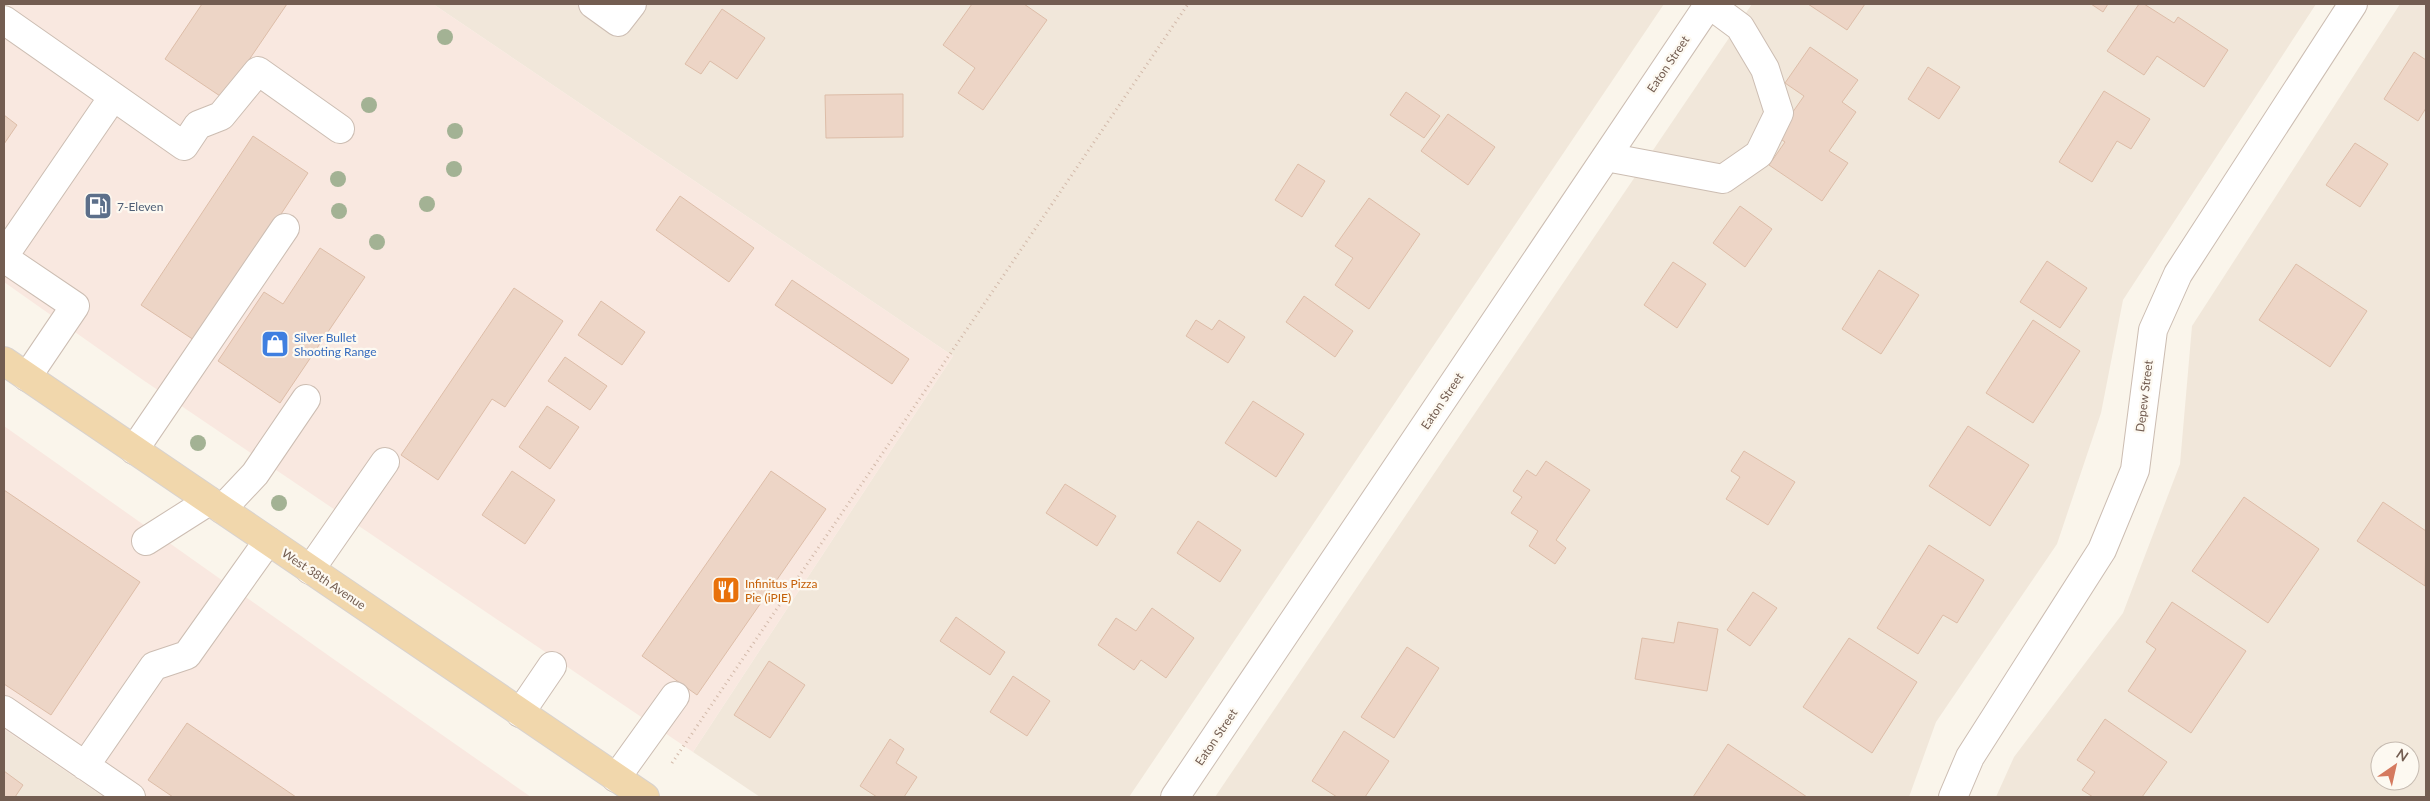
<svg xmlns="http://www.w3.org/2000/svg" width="2430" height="801" font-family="Lato,sans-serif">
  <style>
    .residential { fill: #f1e7da; fill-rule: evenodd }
    .commercial { fill: #f9e8e0 }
    .building { fill: #edd5c6; stroke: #ddbda8 }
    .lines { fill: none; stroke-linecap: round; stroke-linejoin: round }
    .minor-casing { stroke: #ccbdb2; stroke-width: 30 }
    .major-casing { stroke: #d8d2ce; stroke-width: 30 }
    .path { stroke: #d2b9a9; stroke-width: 3; stroke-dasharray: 1 4; stroke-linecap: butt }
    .minor { stroke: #fff; stroke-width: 28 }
    .major { stroke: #f1d7ac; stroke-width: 28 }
    .tree { fill: #a3b294 }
    .labels { text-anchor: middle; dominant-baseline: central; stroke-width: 4.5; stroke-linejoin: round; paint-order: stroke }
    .street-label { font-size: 12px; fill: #735d51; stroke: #fdf9f1 }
    .service-label { font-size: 12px; fill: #4e5e75; stroke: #fdf9f1; text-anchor: start }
    .shop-label { font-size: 12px; fill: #366cbe; stroke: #fdf9f1; text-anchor: start }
    .food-label { font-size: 12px; fill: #c56008; stroke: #fdf9f1; text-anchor: start }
  </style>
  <rect width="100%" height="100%" fill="#faf5eb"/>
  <!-- residential -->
  <path class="residential" d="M433,4H1664L1129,797H760L693,752L953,356Z
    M1752,4H2316L2123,300L2101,413L2057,544L1936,722L1909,797H1215Z
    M2400,4H2426V797H1996L2014,757L2123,613L2180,464L2192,326ZM2380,751H2410V781H2380Z
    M4,729L104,797H4Z"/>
  <!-- commercial -->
  <path class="commercial" d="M11,4H433L953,356L693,752L143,380L4,282V15Z
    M4,426L332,658L531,797H104L4,729Z"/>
  <!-- building -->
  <path class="building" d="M202,4H287L223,98L165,59Z
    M972,4H1024L1047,20L983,110L958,93L975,68L943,45Z
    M1808,4H1865L1847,30Z
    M2091,4H2108L2103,12Z
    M2139,4H2144L2174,23L2178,17L2228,50L2204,87L2157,56L2144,75L2107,51Z
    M722,9L765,38L737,79L710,61L701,74L685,64Z
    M1810,47L1858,80L1842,102L1856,112L1829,151L1848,163L1822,201L1769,165L1785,142L1776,136L1804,96L1785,83Z
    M2414,52L2426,60V108L2418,121L2384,99Z
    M1928,67L1960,87L1939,119L1908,99Z
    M2104,91L2150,119L2131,149L2117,141L2092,182L2059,162Z
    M1406,92L1440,116L1424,138L1390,115Z
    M903,94V137L826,138L825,95Z
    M1448,114L1495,147L1468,185L1421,151Z
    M4,115L17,125L4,144Z
    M253,136L308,173L197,342L141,305Z
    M2355,143L2388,164L2360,207L2326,185Z
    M1298,164L1325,181L1302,217L1275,200Z
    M680,196L754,248L729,282L656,230Z
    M1369,198L1420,234L1369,309L1335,285L1353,258L1335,246Z
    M1740,206L1772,229L1745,267L1713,243Z
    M320,248L365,277L280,403L218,361L264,292L283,304Z
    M2047,261L2087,288L2060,328L2020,302Z
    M1673,262L1706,284L1677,328L1644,305Z
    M2296,264L2367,311L2330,367L2259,320Z
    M1879,270L1919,295L1881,354L1842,329Z
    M792,280L909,359L892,384L775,305Z
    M514,288L563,321L505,407L492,399L438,480L401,455Z
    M1304,296L1353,331L1335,357L1286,322Z
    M601,301L645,332L622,365L578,335Z
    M1196,320L1212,330L1219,320L1245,337L1228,363L1186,336Z
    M2033,320L2080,351L2033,423L1986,393Z
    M565,357L607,386L590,410L548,381Z
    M1253,401L1304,434L1276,477L1225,443Z
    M547,406L579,427L550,469L519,447Z
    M1968,426L2029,465L1990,526L1929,486Z
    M1744,451L1795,482L1768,525L1726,499L1740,477L1731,471Z
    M1546,461L1590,490L1556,540L1566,548L1555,564L1529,546L1538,531L1511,513L1522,497L1513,491L1527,470L1536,476Z
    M512,471L555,500L525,544L482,515Z
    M771,471L826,509L697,695L642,656Z
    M1065,484L1116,516L1097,546L1046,513Z
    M4,490L140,582L51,715L4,684Z
    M2244,497L2319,549L2268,623L2192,571Z
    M2383,502L2426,531L2425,586L2357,541Z
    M1198,521L1241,550L1220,582L1177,553Z
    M1929,545L1984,580L1957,623L1943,615L1918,654L1877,628Z
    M1753,592L1777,608L1750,646L1727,630Z
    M2172,602L2246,651L2191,733L2128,691L2156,649L2146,642Z
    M1152,608L1194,638L1166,678L1141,660L1134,670L1098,645L1116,618L1136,631Z
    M956,617L1005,652L990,675L940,641Z
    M1678,622L1718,629L1707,691L1635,679L1642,638L1674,643Z
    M1849,638L1917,682L1872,753L1803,707Z
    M1407,647L1439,668L1394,738L1361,717Z
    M769,661L805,685L770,738L734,715Z
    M1013,676L1050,701L1027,736L990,712Z
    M2105,719L2167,762L2142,797H2093L2082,790L2095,772L2077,760Z
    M187,723L296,797H173L148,780Z
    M1344,731L1389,761L1365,797H1337L1312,781Z
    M890,739L904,749L896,763L917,777L904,797H877L860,786Z
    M1728,744L1807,797H1693Z
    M4,771L23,785L15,797H4Z"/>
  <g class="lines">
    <defs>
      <path id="minor" d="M593,4L618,22L632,4
        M4,20L184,146L198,125L221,116L258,71L340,129
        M4,256L113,97
        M4,258L75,306L27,377
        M134,450L285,228
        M222,509L255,474L306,399
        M146,541L209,501
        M310,570L385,462
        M4,710L131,797
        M520,713L552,666
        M85,766L154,666L187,655L268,541
        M616,778L675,696
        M1175,797L1709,4L1740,27L1765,69L1779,113L1759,154L1723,179L1606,157
        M1953,797L1970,757L2102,550L2135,470L2153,330L2178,274L2353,4"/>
      <path id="major" d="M4,361L645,797"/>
    </defs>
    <!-- minor casing -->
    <use href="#minor" class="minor-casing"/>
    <!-- major casing -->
    <use href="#major" class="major-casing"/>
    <!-- path -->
    <path class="path" d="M672,763L1188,4"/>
    <!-- minor -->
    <use href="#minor" class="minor"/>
    <!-- major -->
    <use href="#major" class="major"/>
  </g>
  <!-- trees -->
  <g class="tree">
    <circle cx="445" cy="37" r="8"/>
    <circle cx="369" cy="105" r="8"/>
    <circle cx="455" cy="131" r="8"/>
    <circle cx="454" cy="169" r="8"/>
    <circle cx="338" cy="179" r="8"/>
    <circle cx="427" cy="204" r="8"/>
    <circle cx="339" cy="211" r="8"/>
    <circle cx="377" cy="242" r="8"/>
    <circle cx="198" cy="443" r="8"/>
    <circle cx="279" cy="503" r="8"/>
  </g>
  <!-- icons -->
  <defs>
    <symbol id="fuel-square" viewBox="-11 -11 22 22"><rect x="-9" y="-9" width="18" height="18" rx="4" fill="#5c6f8a" stroke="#fdf9f1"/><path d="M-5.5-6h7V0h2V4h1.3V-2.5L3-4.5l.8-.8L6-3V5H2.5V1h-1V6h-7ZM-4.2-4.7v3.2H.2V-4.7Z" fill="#fff"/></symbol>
    <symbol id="shop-square" viewBox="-11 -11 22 22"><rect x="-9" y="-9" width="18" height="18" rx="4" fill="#3f7fe0" stroke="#fdf9f1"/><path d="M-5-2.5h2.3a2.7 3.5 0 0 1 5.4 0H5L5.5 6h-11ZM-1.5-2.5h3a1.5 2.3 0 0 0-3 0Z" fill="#fff"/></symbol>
    <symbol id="restaurant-square" viewBox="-11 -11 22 22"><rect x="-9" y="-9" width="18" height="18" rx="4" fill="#e8710a" stroke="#fdf9f1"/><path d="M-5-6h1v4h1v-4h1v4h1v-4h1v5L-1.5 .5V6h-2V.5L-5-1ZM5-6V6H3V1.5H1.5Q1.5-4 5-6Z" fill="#fff"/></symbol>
  </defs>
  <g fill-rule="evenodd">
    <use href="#fuel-square" x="82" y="190" width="32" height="32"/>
    <use href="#shop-square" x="259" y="328" width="32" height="32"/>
    <use href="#restaurant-square" x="710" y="574" width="32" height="32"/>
  </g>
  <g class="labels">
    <!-- street labels -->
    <g class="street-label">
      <text transform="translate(1668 64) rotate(-56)">Eaton Street</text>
      <text transform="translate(2144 396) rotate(-83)">Depew Street</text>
      <text transform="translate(1442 401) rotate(-56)">Eaton Street</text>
      <text transform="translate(324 579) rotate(34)">West 38th Avenue</text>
      <text transform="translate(1216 737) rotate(-56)">Eaton Street</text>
    </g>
    <!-- service labels -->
    <g class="service-label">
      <text x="117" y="206">7-Eleven</text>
    </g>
    <!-- shop labels -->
    <g class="shop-label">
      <text x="294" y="337">Silver Bullet<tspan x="294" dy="14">Shooting Range</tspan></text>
    </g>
    <!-- food labels -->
    <g class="food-label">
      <text x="745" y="583">Infinitus Pizza<tspan x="745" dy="14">Pie (iPIE)</tspan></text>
    </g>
  </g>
  <!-- border -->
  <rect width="2430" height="801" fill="none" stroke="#735d51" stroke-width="10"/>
  <!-- north arrow -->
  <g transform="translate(2395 766) rotate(34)"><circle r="24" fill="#fdf9f1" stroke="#c6bbb1"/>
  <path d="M0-4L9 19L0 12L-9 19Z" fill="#d57a5f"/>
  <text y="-8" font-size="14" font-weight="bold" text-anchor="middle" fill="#735d51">N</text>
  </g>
</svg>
